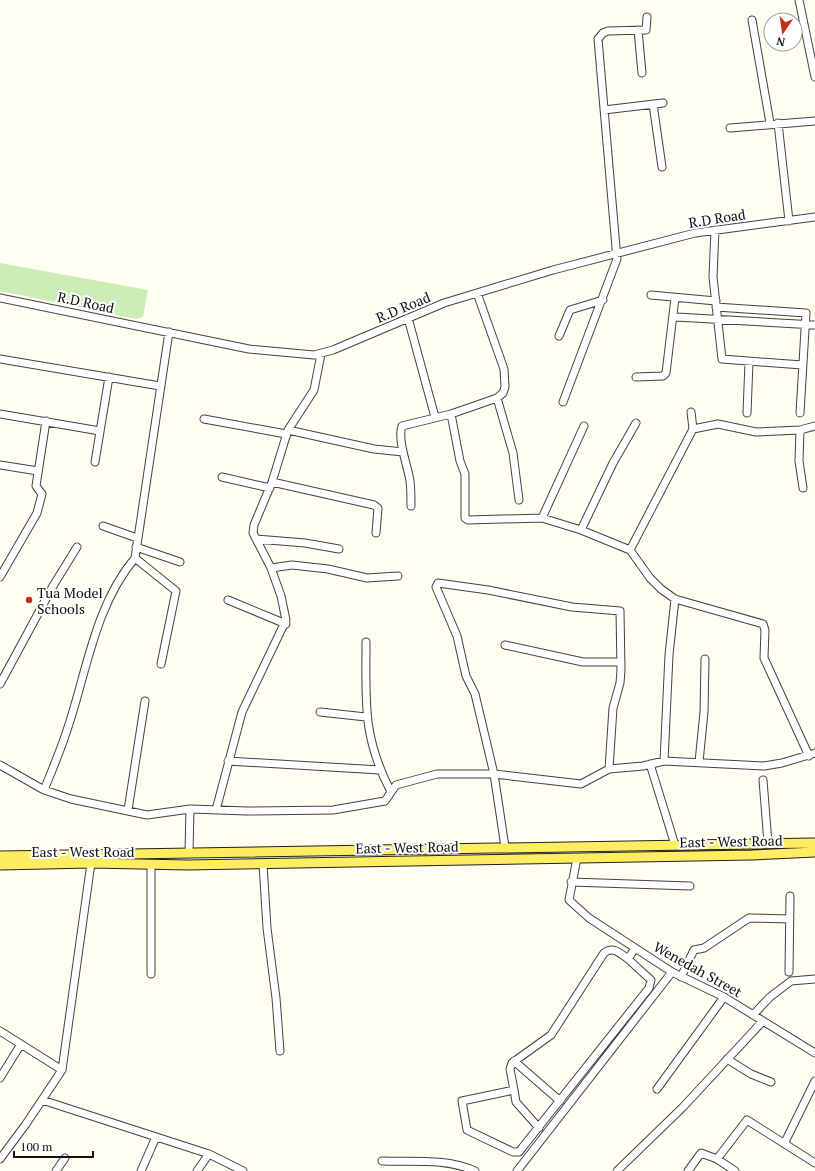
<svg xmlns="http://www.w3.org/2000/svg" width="815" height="1171" font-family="'PT Serif',serif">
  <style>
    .green { fill: #cceeb6 }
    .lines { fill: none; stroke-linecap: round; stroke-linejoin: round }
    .minor-casing { stroke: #424242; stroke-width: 9 }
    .major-casing { stroke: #202020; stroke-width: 11 }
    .minor { stroke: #fff; stroke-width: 7 }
    .major { stroke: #ffed61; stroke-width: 9 }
    .poi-dot { fill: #cd2919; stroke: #fff; stroke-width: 1.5 }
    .labels { text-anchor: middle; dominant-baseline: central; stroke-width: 4; stroke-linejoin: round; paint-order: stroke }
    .street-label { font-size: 14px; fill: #0f0f0f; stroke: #fff }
    .poi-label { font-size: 14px; fill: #0f0f0f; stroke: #fff; text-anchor: start }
  </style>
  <rect width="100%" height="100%" fill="#fffef1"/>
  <!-- green -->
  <path class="green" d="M0,263L148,290L143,317L136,319L0,291Z"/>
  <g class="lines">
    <defs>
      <path id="minor" d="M799,0L815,77
        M752,20L770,123
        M638,30L642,73
        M653,104L662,167
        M604,110L663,103
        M778,123L789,221
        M730,128L815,121
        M715,230L713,277L722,359L802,365
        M651,295L716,301
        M0,298L249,349L314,355L333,350L444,303L553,270L695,233L815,217
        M716,307L806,313L800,413
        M676,317L815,325
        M408,318L435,417
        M559,336L570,310L603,300
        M0,359L160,386
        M636,377L663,376L666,373L675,298
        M497,398L513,453L519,500
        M563,402L617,259L598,39L603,33L608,31L646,30L647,17
        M747,413L749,362
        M0,414L100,431
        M451,414L460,461L465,474V518L468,520L542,518L581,530L630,550L650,578L661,589L675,599L763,624L765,630L764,658L809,756
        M204,419L286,434
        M693,429L718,424L756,432L800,430L815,426
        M288,430L374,449L403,452
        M800,430L799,461L803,488
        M95,462L109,377
        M0,465L38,471
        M222,477L270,488
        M272,482L374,505L378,508L376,533
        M411,506C411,498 411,489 410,481C408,467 397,439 402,426L451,414L497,398L503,393L505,387L504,369L477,293
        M542,518L584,426
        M103,526L137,538
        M581,530L613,463L636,423
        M256,539L305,543L339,549
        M136,547L180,562
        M630,550L693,429L691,412
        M135,558L176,591L161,664
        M271,568L292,565L328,569L367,578L398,576
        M0,577L37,513L42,494L36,486L46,421
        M228,600L286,624
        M366,642C366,702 362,736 391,792
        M505,645L583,662H621
        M0,684L53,586L77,547
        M320,712L366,717
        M228,761L380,770
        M664,761L669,655L675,599
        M699,762L704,712L705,659
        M650,764L675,845
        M0,765L44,790L71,799L147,815L190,809L247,811L333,810L385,801L396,785L437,774H494L581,784L609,769L643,766L664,761L764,766L782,763L815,753
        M763,780L768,843
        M44,790C53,768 62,747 69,724C87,669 96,604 135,558L169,332
        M128,810L145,701
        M216,810L242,712L286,620L281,596L271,568L253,533L254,525L272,482L288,430L314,390L321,354
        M505,847L494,774L475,694L466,676L457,636L436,587L438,583L488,590L572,607L620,611L621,670L620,683L613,708L609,769
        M189,852L190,809
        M577,858L569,900L589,918L672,972L724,997L815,1053
        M263,864L267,928L276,998L280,1051
        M571,882L690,886
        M628,959L651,980L649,988L522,1148L519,1152H513L467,1130L462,1101L514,1090L510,1069L512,1063L551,1035L604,953C613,946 620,953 628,959L635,948
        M789,972L790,896
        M151,974V864
        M681,977L694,950L704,948L749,918L790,919
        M753,1015L770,997L791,981L815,979
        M0,1031L62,1070
        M727,1059L751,1074L771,1082
        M514,1061L560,1101
        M0,1078L21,1044
        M657,1089L724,997
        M514,1090L516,1102L539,1128
        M42,1100L209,1154L243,1171
        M785,1142L815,1081
        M0,1159L26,1124L62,1070L91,863
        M717,1159L747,1120L815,1163
        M382,1161C413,1162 446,1158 475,1171
        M56,1171L65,1158
        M141,1171L156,1137
        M197,1171L209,1154
        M517,1171L672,972
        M617,1171L683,1107L763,1021
        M688,1171L701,1153L717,1159L735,1171"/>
      <path id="major" d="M0,856L815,843
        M0,865L91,863L188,865L752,855L815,852"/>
    </defs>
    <!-- minor casing -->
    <use href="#minor" class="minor-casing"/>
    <!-- major casing -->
    <use href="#major" class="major-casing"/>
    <!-- minor -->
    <use href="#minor" class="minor"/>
    <!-- major -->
    <use href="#major" class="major"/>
  </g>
  <!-- markers -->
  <circle class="poi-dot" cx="29" cy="600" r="4"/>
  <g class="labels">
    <!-- street labels -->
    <g class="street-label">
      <text transform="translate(717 218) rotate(-9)">R.D Road</text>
      <text transform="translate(86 302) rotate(12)">R.D Road</text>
      <text transform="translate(403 307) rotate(-23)">R.D Road</text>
      <text transform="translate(731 841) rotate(-1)">East - West Road</text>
      <text transform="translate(407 847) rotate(-1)">East - West Road</text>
      <text x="83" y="851">East - West Road</text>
      <text transform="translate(698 969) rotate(29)">Wenedah Street</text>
    </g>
    <!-- poi labels -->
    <g class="poi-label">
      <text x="37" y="592">Tua Model<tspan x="37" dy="16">Schools</tspan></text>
    </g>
  </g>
  <!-- north arrow -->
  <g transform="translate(783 32) rotate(193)"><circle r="19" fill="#ffffff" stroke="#9f9f9f"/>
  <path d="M0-3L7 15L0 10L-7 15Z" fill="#cd2919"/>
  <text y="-6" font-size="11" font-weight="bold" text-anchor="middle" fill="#0f0f0f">N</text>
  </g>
  <!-- scale -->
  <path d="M14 1151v6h79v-6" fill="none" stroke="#0f0f0f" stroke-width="2"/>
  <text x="20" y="1151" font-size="12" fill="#0f0f0f" stroke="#ffffff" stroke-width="3" paint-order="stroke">100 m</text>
</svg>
